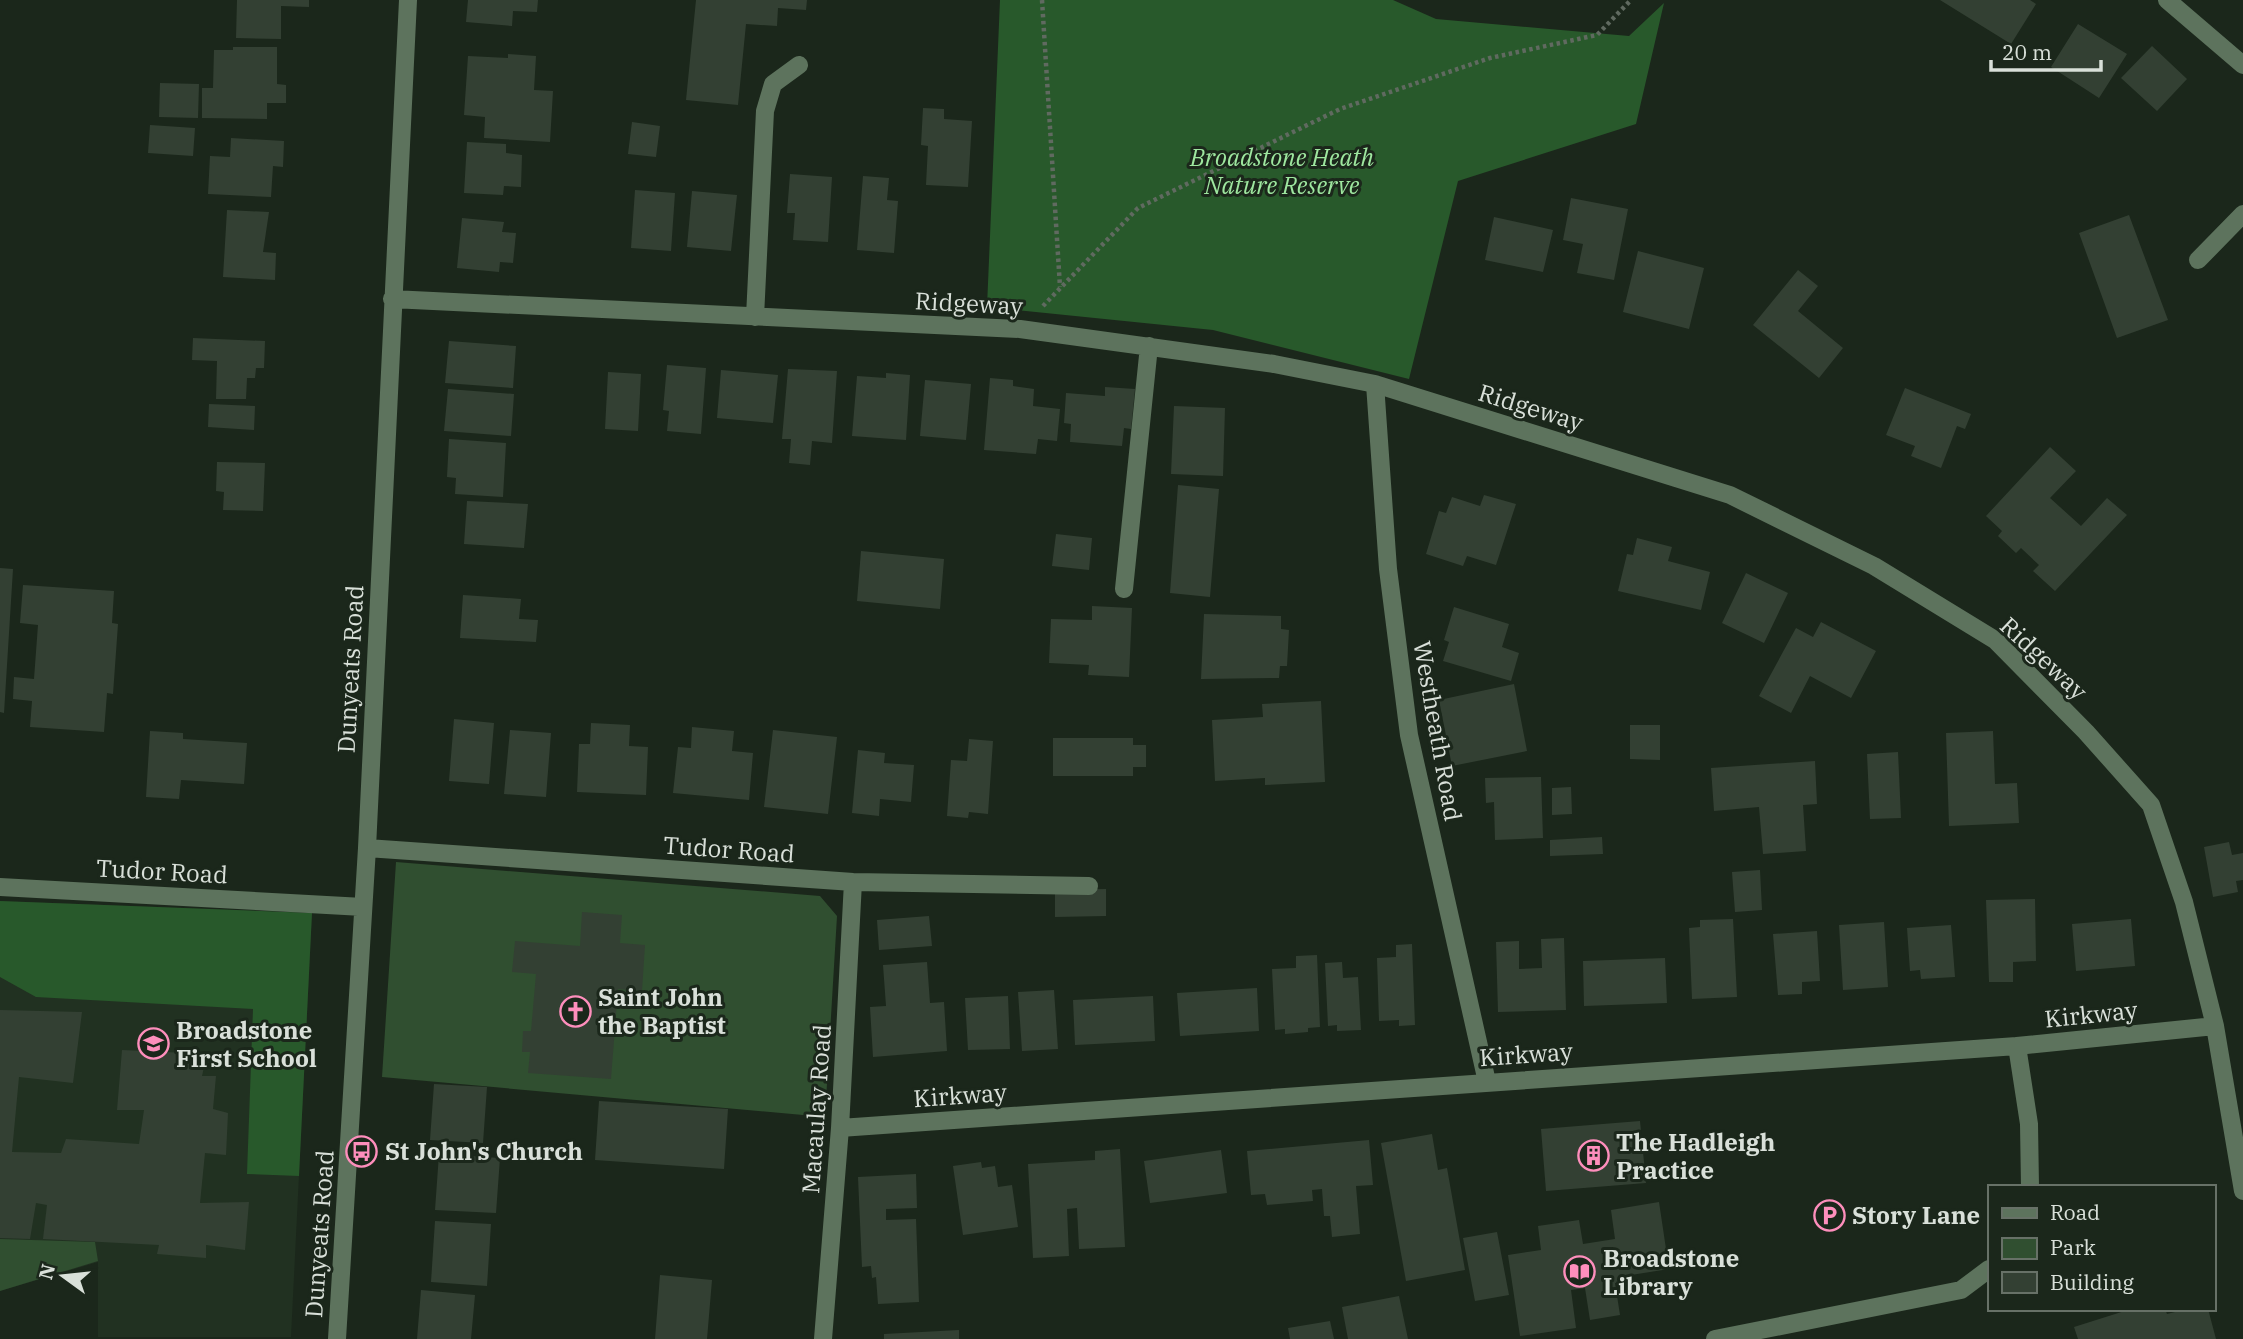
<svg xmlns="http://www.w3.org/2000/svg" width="2243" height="1339" font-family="'IBM Plex Serif',serif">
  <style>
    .built { fill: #213121 }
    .green { fill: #304f30 }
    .forest { fill: #28592b }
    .building { fill: #334033 }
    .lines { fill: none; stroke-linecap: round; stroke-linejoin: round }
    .path { stroke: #606a60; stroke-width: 4.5; stroke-dasharray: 3.5 3.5; stroke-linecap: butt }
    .minor { stroke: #5d735d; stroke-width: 18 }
    .labels { text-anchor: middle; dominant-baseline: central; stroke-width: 6; stroke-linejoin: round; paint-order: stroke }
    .park-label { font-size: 24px; font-style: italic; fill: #9ee79f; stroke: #1b271b }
    .street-label { font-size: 24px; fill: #d9e0d9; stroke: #1b271b }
    .poi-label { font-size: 24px; font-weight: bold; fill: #d9e0d9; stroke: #1b271b; text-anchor: start }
  </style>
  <rect width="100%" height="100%" fill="#1b271b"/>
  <!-- built -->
  <path class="built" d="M0,901L312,913L291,1337H98V1262L0,1291Z"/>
  <!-- green -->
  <path class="green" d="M396,862L820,896L837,916L825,1117L382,1077Z
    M0,1239L95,1242L98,1261L0,1291Z"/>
  <!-- forest -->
  <path class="forest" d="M1000,0H1393L1436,19L1629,36L1664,3L1636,124L1458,181L1409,379L1213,330L987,307Z
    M0,901L312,913L299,1176L247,1174L253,1009L36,997L0,977Z"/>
  <!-- building -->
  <path class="building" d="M237,0H309V7L281,6V39L236,38Z
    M468,0H538L537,12L513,11L512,26L466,22Z
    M696,0H807L806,10L778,8L777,26L746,24L738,105L686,100Z
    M1940,0H2030L2036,4L2011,44Z
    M2078,24L2127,54L2099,98L2051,67Z
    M2152,46L2187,79L2157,111L2121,78Z
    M233,47H277V84L286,85V103H267V119L202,118V88H213L214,50H233Z
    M508,54L536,56L534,90L553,91L550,142L484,138L485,117L464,115L468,56L508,58Z
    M160,83L199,84L198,118L159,117Z
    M923,108L944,109V119L972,121L968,187L926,185L928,146L921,145Z
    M632,122L660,126L656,157L628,154Z
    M150,125L195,128L193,156L148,153Z
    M231,138L284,141L283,167L273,166L271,197L208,194L210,156L230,157Z
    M467,142L506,144V153L522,155L521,187L504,186L503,195L464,193Z
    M790,174L832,177L828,242L793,240L795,213H787Z
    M863,176L889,178L887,200L898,201L894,253L857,250Z
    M635,190L675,193L671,251L631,248Z
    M692,191L737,195L731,251L687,247Z
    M1571,198L1628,209L1614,280L1577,273L1583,244L1563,240Z
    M227,210L269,212L263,252L276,253L275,280L223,277Z
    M2129,215L2168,320L2117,338L2079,233Z
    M1494,217L1553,230L1543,272L1485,260Z
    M462,218L504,222L502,232L516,233L513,263L500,262L499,272L457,268Z
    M1638,251L1704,268L1689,329L1623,312Z
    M1798,270L1818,286L1798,311L1843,348L1819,378L1753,325Z
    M193,338L265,341L264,368H256L255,378H247L246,399H216L217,361L192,360Z
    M449,341L516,346L513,388L445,383Z
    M667,365L706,368L701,434L667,431L669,411L663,410Z
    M788,369L837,371L832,443L812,441L810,465L789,463L791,439H782Z
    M721,370L778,375L773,423L717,418Z
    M608,372L641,374L638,431L605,429Z
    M886,373L910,375L906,440L852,436L857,376L886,378Z
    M990,378L1013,380V386L1034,389L1033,406L1060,409L1057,441L1038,439L1036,454L984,450Z
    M925,380L971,384L966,440L920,436Z
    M1105,387L1135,389L1131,429L1124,428L1122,446L1070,442L1071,424L1064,423L1066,393L1105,396Z
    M1905,388L1971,414L1965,429L1957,426L1941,468L1911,456L1915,446L1886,435Z
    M448,389L514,394L511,436L444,431Z
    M209,404L255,406L254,430L208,427Z
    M1174,406L1225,408L1223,476L1171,474Z
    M449,439L506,443L503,497L455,494L456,478L447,477Z
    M2050,447L2076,471L2050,498L2081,526L2107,498L2127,515L2055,591L2033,571L2039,565L2021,548L2016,553L1998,536L2002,531L1986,516Z
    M217,462L265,463L263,511L223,510L224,492L216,491Z
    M1178,485L1219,489L1210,597L1170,593Z
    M1484,495L1516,504L1496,565L1467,556L1463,566L1426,554L1439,511L1446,513L1452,497L1480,506Z
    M467,501L528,504L524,548L464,544Z
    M1056,534L1092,538L1089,570L1052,566Z
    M1637,538L1672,547L1668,561L1710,572L1701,610L1618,591L1627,554L1633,555Z
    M861,551L944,559L940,609L857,601Z
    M0,568L13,569L4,713L0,712Z
    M1746,573L1788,593L1764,643L1722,623Z
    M23,585L114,591L112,623L118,624L113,694L107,693L104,732L30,727L32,701L13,699L14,677L34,679L38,625L20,623Z
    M463,595L521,599L519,619L538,620L536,642L460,638Z
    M1092,606L1132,608L1129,677L1088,675L1089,665L1049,663L1051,619L1092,620Z
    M1454,607L1509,624L1502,647L1519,653L1511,681L1443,661L1449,642L1444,640Z
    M1204,614L1281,616V629L1289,630L1287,666H1280L1279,678L1201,679Z
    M1821,622L1876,651L1851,698L1810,676L1791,713L1759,696L1796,628L1813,637Z
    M1514,684L1527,751L1452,766L1439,700Z
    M1321,701L1325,782L1265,785V778L1215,781L1212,720L1263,717L1262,704Z
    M454,719L494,723L489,784L449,781Z
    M591,723L630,725L629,746L648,747L646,795L577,792L579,744H590Z
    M1630,725H1660V760L1630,759Z
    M692,727L734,731L732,751L753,753L749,800L673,793L678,747L691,748Z
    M510,730L551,733L546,797L504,794Z
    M773,730L837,737L828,814L764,807Z
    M150,731L183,733V739L247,743L244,784L181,780L179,799L146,797Z
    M1993,731L1995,784L2017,783L2019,823L1949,826L1946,733Z
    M1053,738H1133V745H1146V767H1133V776H1053Z
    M969,739L993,741L988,814L969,812L968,818L947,816L951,760L967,761Z
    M858,750L885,753L884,763L914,765L911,802L880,799L879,816L852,813Z
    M1898,752L1901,818L1870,819L1867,754Z
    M1815,761L1817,804L1803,805L1806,851L1763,854L1759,807L1714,811L1711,768Z
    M1541,777L1543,838L1495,840L1494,802L1486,803L1485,778Z
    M1571,787L1572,814L1552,815V788Z
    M1602,837L1603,854L1550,856V840Z
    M2229,842L2232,855L2243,853V880L2236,881L2238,892L2213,897L2204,847Z
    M1760,870L1762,910L1735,912L1732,872Z
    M1106,889V916L1055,917V890Z
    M2035,899L2036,961L2013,962V982H1989L1986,900Z
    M582,912L622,915L620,943L645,945L642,991L618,989L611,1079L528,1073L530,1052H522L523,1031H531L536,974L512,972L515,941L580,946Z
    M929,916L932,946L879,950L877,920Z
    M1733,919L1737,997L1692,999L1689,928L1700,927V920Z
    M2131,919L2135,966L2076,971L2072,924Z
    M1884,922L1888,987L1843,990L1839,925Z
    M1951,925L1955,977L1921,979L1920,970L1910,971L1907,928Z
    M1817,931L1820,981L1802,982V994L1778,995L1773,934Z
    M1564,938L1566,1010L1498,1012L1496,942L1519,941V969L1542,968L1541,939Z
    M1412,944L1415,1025L1399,1026V1020L1379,1021L1377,958L1396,957V945Z
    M1317,955L1320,1027L1308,1028V1032L1285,1034V1029L1275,1030L1272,969L1296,968V956Z
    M1665,958L1667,1003L1584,1006L1583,961Z
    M927,962L930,1003L944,1002L947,1051L873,1057L870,1007L886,1006L883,965Z
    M1342,962L1343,978L1358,977L1361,1030L1337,1031V1025L1328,1026L1325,963Z
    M1257,988L1259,1031L1180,1036L1177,993Z
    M1054,990L1058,1049L1022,1051L1018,992Z
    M1008,996L1010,1049L968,1050L965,998Z
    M1153,996L1155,1041L1075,1045L1073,1000Z
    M0,1010L82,1012L73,1083L19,1077L12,1152L61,1153L66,1139L139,1144L144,1110H117L122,1050L207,1054L202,1076H216L213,1109L228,1113L226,1155L205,1153L200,1203L249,1202L245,1250L206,1245V1258L157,1254L159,1245L43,1239L47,1205L36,1203L30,1239L0,1238Z
    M434,1084L487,1087L483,1143L430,1140Z
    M599,1101L728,1109L724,1169L595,1160Z
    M1640,1121L1646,1183L1546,1191L1541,1129Z
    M1432,1134L1438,1170L1447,1168L1465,1270L1406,1281L1381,1143Z
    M1369,1140L1373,1185L1356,1186L1360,1234L1332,1237L1330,1216H1324L1322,1189L1312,1190L1313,1201L1267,1205L1265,1194L1251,1195L1247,1151Z
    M1120,1149L1125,1247L1079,1249L1077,1208L1067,1209L1069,1256L1033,1258L1028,1164L1095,1160V1151Z
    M1221,1150L1227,1193L1150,1203L1144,1161Z
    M439,1154L500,1158L496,1213L435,1210Z
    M981,1162L982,1168L995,1166L998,1187L1012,1185L1018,1227L963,1235L953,1166Z
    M916,1174L917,1208L886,1209V1220L916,1219L919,1302L878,1304L876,1277L872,1278L871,1266L862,1267L858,1177Z
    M1659,1202L1669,1269L1631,1275L1632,1281L1615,1283L1620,1315L1590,1320L1585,1288L1571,1290L1576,1328L1520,1336L1508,1255L1541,1250L1538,1226L1579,1220L1583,1244L1615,1239L1611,1210Z
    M435,1221L491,1224L487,1286L431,1282Z
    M1497,1232L1509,1295L1475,1301L1463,1238Z
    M660,1275L712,1280L707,1339H655Z
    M421,1290L475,1295L471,1339H417Z
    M1399,1296L1408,1339H1348L1342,1307Z
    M2131,1309H2165L2167,1314L2187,1309H2208L2216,1339H2078L2074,1327Z
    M1330,1321L1334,1339H1290L1288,1328Z
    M959,1330V1339H884V1334Z"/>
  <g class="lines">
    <!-- path -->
    <path class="path" d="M1042,0L1060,287
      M1043,306L1138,208L1340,109L1490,58L1597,35L1631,0"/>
    <!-- minor -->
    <path class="minor" d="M2167,0L2243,65
      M2198,260L2243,214
      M392,299L1020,329L1274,364L1375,384L1730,495L1874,566L1995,640L2086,732L2151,805L2184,902L2215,1026L2243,1191
      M755,317L765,111L773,84L799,65
      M1375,384L1388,569L1409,735L1487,1082
      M1124,589L1149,346
      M367,848L853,882L1089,886
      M0,887L363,907
      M2017,1046L2029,1124L2030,1187
      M840,1128L2017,1046L2215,1026
      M337,1339L367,848L408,0
      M823,1339L840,1128L853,882
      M1715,1339L1961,1290L1989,1269"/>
  </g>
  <!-- icons -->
  <defs>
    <symbol id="church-ring" viewBox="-11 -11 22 22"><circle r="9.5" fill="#1b271b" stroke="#fe8ebc" stroke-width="1.5"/><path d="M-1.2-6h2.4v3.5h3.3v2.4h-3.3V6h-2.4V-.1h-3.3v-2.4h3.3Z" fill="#fe8ebc"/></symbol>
    <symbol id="school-ring" viewBox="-11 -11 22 22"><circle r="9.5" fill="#1b271b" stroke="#fe8ebc" stroke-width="1.5"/><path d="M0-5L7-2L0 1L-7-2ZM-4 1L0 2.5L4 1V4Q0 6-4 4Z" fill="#fe8ebc"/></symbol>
    <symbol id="bus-ring" viewBox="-11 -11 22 22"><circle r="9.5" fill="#1b271b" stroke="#fe8ebc" stroke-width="1.5"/><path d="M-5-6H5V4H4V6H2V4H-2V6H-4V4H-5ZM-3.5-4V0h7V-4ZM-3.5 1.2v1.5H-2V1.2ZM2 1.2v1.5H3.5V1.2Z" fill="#fe8ebc"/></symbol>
    <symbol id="building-ring" viewBox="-11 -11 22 22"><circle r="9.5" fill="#1b271b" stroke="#fe8ebc" stroke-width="1.5"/><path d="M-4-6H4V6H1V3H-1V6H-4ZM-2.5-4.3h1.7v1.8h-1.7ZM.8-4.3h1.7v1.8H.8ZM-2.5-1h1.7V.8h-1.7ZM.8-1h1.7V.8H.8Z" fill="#fe8ebc"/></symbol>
    <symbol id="parking-ring" viewBox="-11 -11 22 22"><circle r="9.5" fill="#1b271b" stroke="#fe8ebc" stroke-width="1.5"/><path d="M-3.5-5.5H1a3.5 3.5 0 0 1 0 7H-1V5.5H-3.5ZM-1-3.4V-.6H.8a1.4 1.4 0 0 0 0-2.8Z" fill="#fe8ebc"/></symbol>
    <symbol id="library-ring" viewBox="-11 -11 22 22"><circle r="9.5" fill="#1b271b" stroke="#fe8ebc" stroke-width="1.5"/><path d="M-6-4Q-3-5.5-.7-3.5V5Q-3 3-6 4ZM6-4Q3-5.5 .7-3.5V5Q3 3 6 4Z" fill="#fe8ebc"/></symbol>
  </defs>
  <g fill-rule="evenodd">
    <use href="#church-ring" x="558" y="994" width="35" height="35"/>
    <use href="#school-ring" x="136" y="1026" width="35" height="35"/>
    <use href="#bus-ring" x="344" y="1134" width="35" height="35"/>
    <use href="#building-ring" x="1576" y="1138" width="35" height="35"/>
    <use href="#parking-ring" x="1812" y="1198" width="35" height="35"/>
    <use href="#library-ring" x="1562" y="1254" width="35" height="35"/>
  </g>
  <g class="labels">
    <!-- park labels -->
    <g class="park-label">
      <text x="1282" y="157">Broadstone Heath<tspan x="1282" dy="28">Nature Reserve</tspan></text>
    </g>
    <!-- street labels -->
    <g class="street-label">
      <text transform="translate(969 303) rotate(3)">Ridgeway</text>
      <text transform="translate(1531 407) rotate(17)">Ridgeway</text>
      <text transform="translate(2044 658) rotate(43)">Ridgeway</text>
      <text transform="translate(350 669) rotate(-87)">Dunyeats Road</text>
      <text transform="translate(1438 731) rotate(80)">Westheath Road</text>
      <text transform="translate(729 849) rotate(4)">Tudor Road</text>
      <text transform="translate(162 871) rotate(3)">Tudor Road</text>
      <text transform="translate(2091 1014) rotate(-6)">Kirkway</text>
      <text transform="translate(1526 1054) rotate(-4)">Kirkway</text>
      <text transform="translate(960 1095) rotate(-4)">Kirkway</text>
      <text transform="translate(816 1109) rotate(-86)">Macaulay Road</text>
      <text transform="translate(319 1234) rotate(-86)">Dunyeats Road</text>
    </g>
    <!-- poi labels -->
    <g class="poi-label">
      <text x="598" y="997">Saint John<tspan x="598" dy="28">the Baptist</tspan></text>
      <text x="176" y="1030">Broadstone<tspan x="176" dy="28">First School</tspan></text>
      <text x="1616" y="1142">The Hadleigh<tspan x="1616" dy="28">Practice</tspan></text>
      <text x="385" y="1151">St John's Church</text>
      <text x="1852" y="1215">Story Lane</text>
      <text x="1603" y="1258">Broadstone<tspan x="1603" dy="28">Library</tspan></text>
    </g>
  </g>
  <!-- legend -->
  <rect x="1988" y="1185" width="228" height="126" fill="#1b271b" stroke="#677167" stroke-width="2"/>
  <rect x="2002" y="1208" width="35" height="10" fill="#5d735d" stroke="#677167" stroke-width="2"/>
  <text x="2050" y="1220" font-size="21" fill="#d9e0d9">Road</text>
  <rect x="2002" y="1238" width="35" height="21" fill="#304f30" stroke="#677167" stroke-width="2"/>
  <text x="2050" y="1255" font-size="21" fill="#d9e0d9">Park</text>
  <rect x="2002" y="1272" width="35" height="21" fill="#334033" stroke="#677167" stroke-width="2"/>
  <text x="2050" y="1290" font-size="21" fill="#d9e0d9">Building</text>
  <!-- north arrow -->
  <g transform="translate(63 1276) rotate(285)" stroke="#1b271b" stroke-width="5" paint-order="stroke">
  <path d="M0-5L12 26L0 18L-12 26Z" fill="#d9e0d9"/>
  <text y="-10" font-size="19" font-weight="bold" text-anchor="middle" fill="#d9e0d9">N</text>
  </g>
  <!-- scale -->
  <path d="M1991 60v10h110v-10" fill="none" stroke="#d9e0d9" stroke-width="3.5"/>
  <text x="2002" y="60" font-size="21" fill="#d9e0d9" stroke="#1b271b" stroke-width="5" paint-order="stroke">20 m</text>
</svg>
